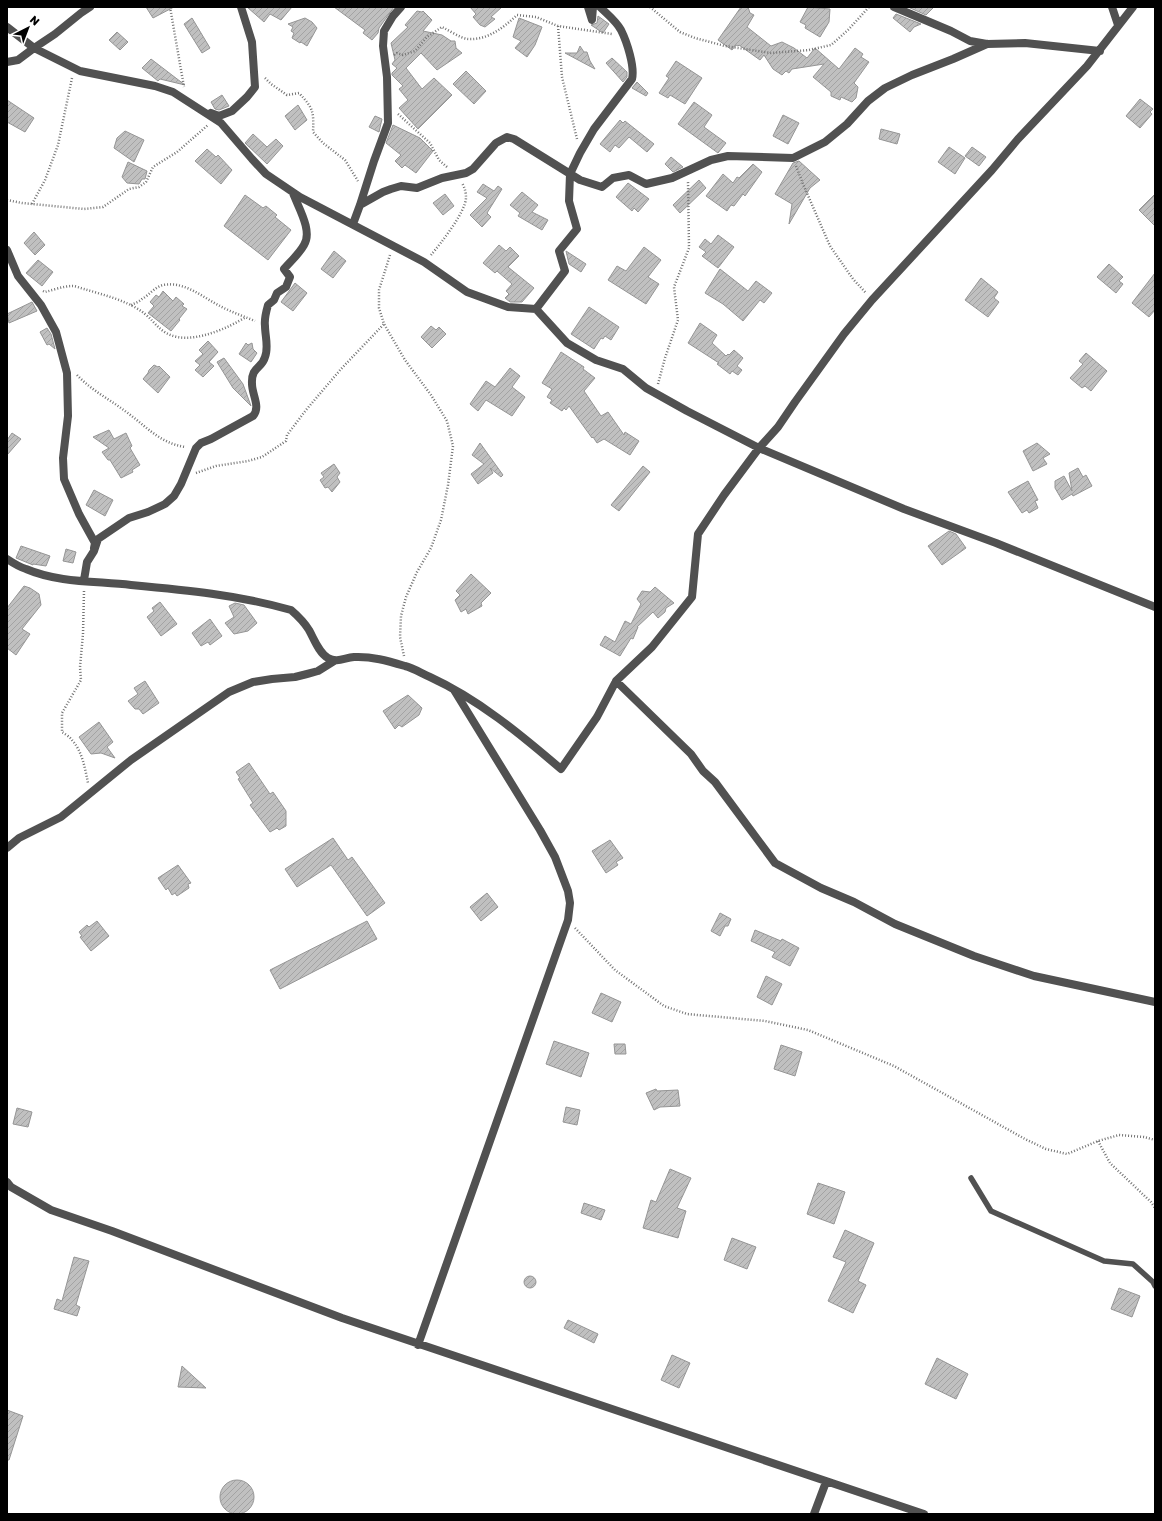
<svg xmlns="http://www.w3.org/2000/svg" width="1162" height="1521" font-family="'Golos Text',sans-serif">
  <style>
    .building { fill: url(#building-hatch); stroke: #959595 }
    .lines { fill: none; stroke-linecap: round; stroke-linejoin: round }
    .path { stroke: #737373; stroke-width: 2.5; stroke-dasharray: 1 2; stroke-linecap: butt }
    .service { stroke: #515151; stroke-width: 5.5 }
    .minor { stroke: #515151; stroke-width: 8 }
  </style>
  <defs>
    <pattern id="building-hatch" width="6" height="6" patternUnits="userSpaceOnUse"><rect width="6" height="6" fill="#c0c0c0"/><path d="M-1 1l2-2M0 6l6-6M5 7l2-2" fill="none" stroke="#a3a3a3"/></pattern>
  </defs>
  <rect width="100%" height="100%" fill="#fff"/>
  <!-- building -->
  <path class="building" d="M146,7H174L153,18Z
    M247,7H292L281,20L270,14L264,22Z
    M334,7H394L379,28L378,33L372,40L363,33L365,30Z
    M470,7H502L491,17L495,19L485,27L480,25L473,17L476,14Z
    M741,7H748L750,13L754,15L747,27L771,46L782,42L794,48L807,58L815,48L839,69L855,48L863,54L861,57L869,62L854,83L858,87L856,98L852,102L841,97L840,100L831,96V92L813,77L824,64L792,69L789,73L786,71L782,75L773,69L764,55L760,60L739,45L738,46L736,45L732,50L718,40Z
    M808,7L830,9L829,22L820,37L805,28L806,25L800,22Z
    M908,7H934L926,15Z
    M417,11L422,12L423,11L432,20L423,31L442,35L451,41H455L456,48L462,53L437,70L421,53L406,68L422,89L434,78L452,95L418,129L399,108L408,100L399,89L403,86L392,75V73L397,68L392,64L395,60L391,43L408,27L405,25Z
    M896,14L921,24L914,27L910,32L893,18Z
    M598,16L609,24L603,33L591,25L597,23Z
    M192,18L210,48L202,53L184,24Z
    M305,18L312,22L317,28L307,46L301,42L300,43L292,38L294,33L291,31L293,27L288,24Z
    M519,18L542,27L535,45L527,57L515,48L521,41L513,37Z
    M117,32L128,42L120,50L109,40Z
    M580,46L584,52H587L590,61L595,69L565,53H577Z
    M612,58L627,72V77L623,82L606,63Z
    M151,59L185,85L160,79L158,81L142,68Z
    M676,61L702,78L685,104L670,95L668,98L659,93L669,78L666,76Z
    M466,71L486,91L474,104L453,84Z
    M637,82L648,93L646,96L632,88Z
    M222,95L229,106L219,110L215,109L211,102Z
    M1140,99L1153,109L1150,112L1152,114L1140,128L1126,116Z
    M7,100L34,118L25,132L7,122Z
    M694,102L712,115L704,127L726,143L718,153L678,124Z
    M298,105L307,120L295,130L285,116Z
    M783,115L799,123L788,144L773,136Z
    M375,116L382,119L379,132L369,127Z
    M620,120L623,123L625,121L654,144L647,152L629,137L619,148L615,145L610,152L600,144Z
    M393,125L420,138L433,151L416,173L405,165L402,168L395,161L401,155L386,143Z
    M881,129L900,134L897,144L879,139Z
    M125,131L144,140L134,162L114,148L117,138Z
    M253,134L267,147L276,139L283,146L267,164L245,143Z
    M949,147L965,158L955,174L938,162Z
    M972,147L986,157L979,166L965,156Z
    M207,149L216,157L218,155L232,170L221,184L195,161Z
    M671,157L683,167L673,172L665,164Z
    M799,161L820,180L810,188L789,224L792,204L775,194L793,163Z
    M128,162L147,171L145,179H142L139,184L127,183L122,177Z
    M753,164L762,172L745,196L743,194L734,206L731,205L727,211L706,196L723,174L733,183L737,177L739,178Z
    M699,180L706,188L680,213L673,205Z
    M628,183L649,199L638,212L634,208L632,211L616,197Z
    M483,184L494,191L498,186L502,189L487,213L491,217L482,227L470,215L487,198L477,192Z
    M522,192L538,205L532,212L548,220L542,230L518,216L520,213L510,205Z
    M445,194L454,206L443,215L433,203Z
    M1155,194V226L1139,210Z
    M245,195L263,208L266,206L277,215L275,217L291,230L268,260L224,226Z
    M34,232L45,245L35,255L24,243Z
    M718,235L734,247L718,268L702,256L706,252L699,247L705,239L711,244Z
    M499,245L506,251L510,247L519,256L508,267L534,288L522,302H510L505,298L509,294L506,291L512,284L497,271L495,273L483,263Z
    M644,247L661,260L648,277L659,284L646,304L608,280L617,266L626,271Z
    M334,251L346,261L333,278L321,269Z
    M566,251L586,264L581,272L569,264Z
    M38,260L53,272L42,286L26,273Z
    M1109,264L1123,277L1119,281L1123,284L1116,293L1097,277Z
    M720,269L748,291L756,281L772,293L764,303L760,300L743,321L723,304L705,293Z
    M1155,273V310L1149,317L1132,303Z
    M981,278L998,292L994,298L999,302L988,317L965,300Z
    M295,283L307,293L293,311L281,302Z
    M163,291L173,301L176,297L184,304L182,306L187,309L179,319L180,320L171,331L148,313L154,306L150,302L156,295L159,297Z
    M32,302L37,311L9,323L7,314Z
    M589,307L619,327L611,340L605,336L603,339L601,338L594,349L571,334Z
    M700,323L717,335L712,343L726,356L728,354L729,355L734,350L743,358L737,366L742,370L738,375L732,371L730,374L717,364L719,363L688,343Z
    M431,326L436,330L439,327L446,334L432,348L421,337Z
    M47,328L51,334L55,349L49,344L47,345L40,332Z
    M208,341L218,352L209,362L214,366L203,377L195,370L200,365L195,361L203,354L199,350Z
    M246,343L248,345L252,343L253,349L257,353L251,362L239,354Z
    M561,352L584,367L583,369L595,378L584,391L601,416L608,412L624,435L625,432L639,441L630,455L604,439L597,443L593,437L592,438L569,406L566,410L564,408L562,411L550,403L552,400L547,397L552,389L542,383Z
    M1086,353L1107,371L1091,391L1085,386L1082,388L1070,378L1083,364L1079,361Z
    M224,358L243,384L251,406L233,388L217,362Z
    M154,365L158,367L159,366L170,377L158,393L143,379L148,373L149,370Z
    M510,368L520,376L512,387L525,397L512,416L486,400L478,411L470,404L486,381L495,387Z
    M109,430L114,439L126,433L132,446L130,448L140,465L132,470L133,472L121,478L110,460H108L102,452L109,448L93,437Z
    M12,433L21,439L7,455V440Z
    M480,443L503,475L501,477L490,468L493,473L478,484L471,474L484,464L472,455Z
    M1037,443L1050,454L1043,458L1047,464L1033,471L1023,451Z
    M334,464L340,473L337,477L340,482L332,492L328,487L325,488L320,480L324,477L321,473Z
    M643,466L650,472L619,511L611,505Z
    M1078,468L1083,477L1086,475L1092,486L1073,496L1072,494L1062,500L1055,488V481L1064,476L1072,491L1069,473Z
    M1028,481L1038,500L1035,501L1038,508L1029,513L1027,510L1022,513L1008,492Z
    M94,490L113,500L105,516L86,505Z
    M949,531L956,534L966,548L942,565L928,546Z
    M21,546L50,556L46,566L33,564V565L16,558Z
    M66,549L76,552L73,563L63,561Z
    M471,574L491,593L481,603L482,606L468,614L466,609L461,612L455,600L460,595L456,591Z
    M24,586L30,588L39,594L41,605L22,629L30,634L16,655L7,648V608Z
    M655,587L674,603L666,608L665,612L658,618L653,612L637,627H638L633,639L631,638L620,656L600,645L605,636L615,642L625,621L631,624L641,604L637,599L642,591L650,592Z
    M160,602L177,624L161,636L147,617L154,611L152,608Z
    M235,603L244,605L257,623L248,631L234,634L225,623L234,617L229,606Z
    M210,619L222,636L210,645L208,642L201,646L192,633Z
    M145,681L159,703L143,714L139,709H135L128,701L138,694L134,688Z
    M408,695L422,708L419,715L402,727L399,725L395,729L383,711Z
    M99,722L113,742L107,747L115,758L101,753L91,754L79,737Z
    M249,763L270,794L273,792L286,811V826L279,830L277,828L270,832L250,805L253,803L238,779L240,778L236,772Z
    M333,838L348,860L352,857L385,903L367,916L331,865L297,887L285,869Z
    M610,840L623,858L616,862L618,865L606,873L592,851Z
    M178,865L191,883L188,884L189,888L177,896L175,893L172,895L168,888L166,890L158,878Z
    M487,893L498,907L481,921L470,907Z
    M720,913L731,919L728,926H725L720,936L711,931Z
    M97,921L109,936L91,951L80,937L82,936L79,932L87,925L89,927Z
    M367,921L377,939L280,989L270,970Z
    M755,930L781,941L782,939L799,948L790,966L772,957L775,952L751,941Z
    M766,976L782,984L772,1005L757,997Z
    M601,993L621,1002L612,1022L592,1013Z
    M554,1041L589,1053L581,1077L546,1064Z
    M614,1044H625L626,1054H615Z
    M781,1045L802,1052L795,1076L774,1069Z
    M656,1089L657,1091L678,1090L680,1106L660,1107L654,1110L646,1093Z
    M566,1107L580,1110L577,1125L563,1122Z
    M17,1108L32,1112L28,1127L13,1124Z
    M670,1169L691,1178L677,1208L686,1211L678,1238L643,1228L651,1200L656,1202Z
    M818,1183L845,1192L834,1224L807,1214Z
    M584,1203L605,1210L601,1220L581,1213Z
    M845,1230L874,1243L858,1281L866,1285L853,1313L828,1301L846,1262L833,1257Z
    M732,1238L756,1247L747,1269L724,1260Z
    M74,1257L89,1261L76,1305L80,1307L77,1316L54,1309L57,1299L62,1301Z
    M524 1282a6 6 0 1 1 12 0a6 6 0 1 1-12 0Z
    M1119,1288L1140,1296L1132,1317L1111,1309Z
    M568,1320L598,1334L594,1343L564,1328Z
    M672,1355L690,1363L679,1388L661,1380Z
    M937,1358L968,1374L956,1399L925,1384Z
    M182,1366L206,1388L178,1387Z
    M7,1410L23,1416L9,1460H7Z
    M220 1497a17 17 0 1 1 34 0a17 17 0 1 1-34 0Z"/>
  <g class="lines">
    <!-- path -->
    <path class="path" d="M170,7L184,87
      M650,7L680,32L695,38L725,46L771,53L809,50L831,45L849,29L869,7
      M558,26L562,77L577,139
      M394,55L397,53L403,55L415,51L427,37L442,27C450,31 460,38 468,39C488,40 503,28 517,15L536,17L558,26L612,34
      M265,78L271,84L287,95L299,93C313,108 314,111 313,132L323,143L345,160L358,181
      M398,114L430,143L439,160L447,167
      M796,166L803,184L830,246L853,279L866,293
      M7,200L22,203L84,209L103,207L129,189L139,187L146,182L153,167L177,152L208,125
      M32,204L45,180L58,145L72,78
      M390,255L379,290V308L384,324L405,360L431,395L447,421L453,446L448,485L441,520L431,548L417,572L406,597L401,616L400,637L404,656
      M431,255C441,243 465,213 466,198C466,193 465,188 462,183
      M43,291L45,292C53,290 64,286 72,286C76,286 80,288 84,289C104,295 129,301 145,314C157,324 160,333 177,337C199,341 228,328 246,317
      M131,305C135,303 139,302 142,299C149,295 155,287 163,285C185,281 202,297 220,306C231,312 243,316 255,321
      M77,375C91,390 109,399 125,411C145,425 159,443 185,447
      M658,384L665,358L678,320L674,287L689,248L688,182
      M196,473L216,466L248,461L262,457L286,441L287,435L306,410L341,369L384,324
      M84,591L83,634L80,667L81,680L62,713V732C65,734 70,737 72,740C82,751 85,768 88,783
      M575,928L615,970L664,1006L687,1014L765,1021L808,1030L894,1066L1025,1139L1046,1149L1067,1154L1098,1141L1119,1135L1144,1137L1155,1140
      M1098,1141L1110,1163L1151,1202L1155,1208"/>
    <!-- service -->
    <path class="service" d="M971,1178L991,1211L1104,1261L1133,1264L1153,1282L1155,1286"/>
    <!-- minor -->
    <path class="minor" d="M588,7L592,20L593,7
      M894,7L951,31L970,41L987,44L1025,43L1100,51
      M1112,7L1118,25
      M7,27L34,48L80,71L155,86L173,92L221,123L252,159L266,174L300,197L424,262L467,292L508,307L536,309L567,343L596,360L623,369L646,388L687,411L759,448L904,509L996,543L1155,607
      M7,62L18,60L34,48L55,34L81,13L90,7
      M211,113L219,116L232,111L247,97L255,87L252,42L241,7
      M360,205L383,192L391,189L401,186L417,188L442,178L466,173L473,169L496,143L507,137L514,139L580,180L602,187L613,178L629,175L646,184L672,178L711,160L728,156L793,158L825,142L847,124L868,101L885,88L912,75L953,59L987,44
      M353,224L360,205L374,161L388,123L387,77L383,46L384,31L393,16L401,7
      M7,250L18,276L41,305L56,332L67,373L68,416L63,458L64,479L79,514L95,543L94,548
      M536,309L565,271L559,251L577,229L569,201L570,174L580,153L594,129L632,79C635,67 627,42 621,30C616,21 607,14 600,7
      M7,559C13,563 19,567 26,569C59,583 96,581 131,585C185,590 239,595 291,610C298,616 304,622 309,630C314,639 319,653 328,658C337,663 344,658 354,657C371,656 388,661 405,666C413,668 421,673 430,677C478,699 520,734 561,769L597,717L616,681L652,647L692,597L698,534L724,495L759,448L778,427L795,402L844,334L872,300L992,170L1018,139L1087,66L1133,7
      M84,580L87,562L94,551L98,539L129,518L148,512L165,504L174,496L181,484L196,448L201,443L211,439L253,416C261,407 252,395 252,384C251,366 262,369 265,357C269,347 265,336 265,326C264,319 266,312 268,305L274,300L277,293L286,287L290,277L284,269C291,261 299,254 304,245C313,231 298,207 293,193
      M616,681L691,754L703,771L715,782L775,863L821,888L854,902L895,924L974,956L1034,976L1155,1002
      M7,848L19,838L61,817L131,760L229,692L253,682L272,679L295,677L307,674L318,671L334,661
      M7,1182L11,1187L51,1210L112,1231L342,1318L924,1514
      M418,1345L568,920L570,903L568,891L555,857L540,830L454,690
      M814,1514L826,1482"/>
  </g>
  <!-- border -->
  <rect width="1162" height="1521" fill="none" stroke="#000000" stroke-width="16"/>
  <!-- north arrow -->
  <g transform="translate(28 28) rotate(42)" stroke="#ffffff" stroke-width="3" paint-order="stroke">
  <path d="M0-3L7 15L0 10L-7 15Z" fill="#000000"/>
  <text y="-6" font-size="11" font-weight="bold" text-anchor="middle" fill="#000000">N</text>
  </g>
</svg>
